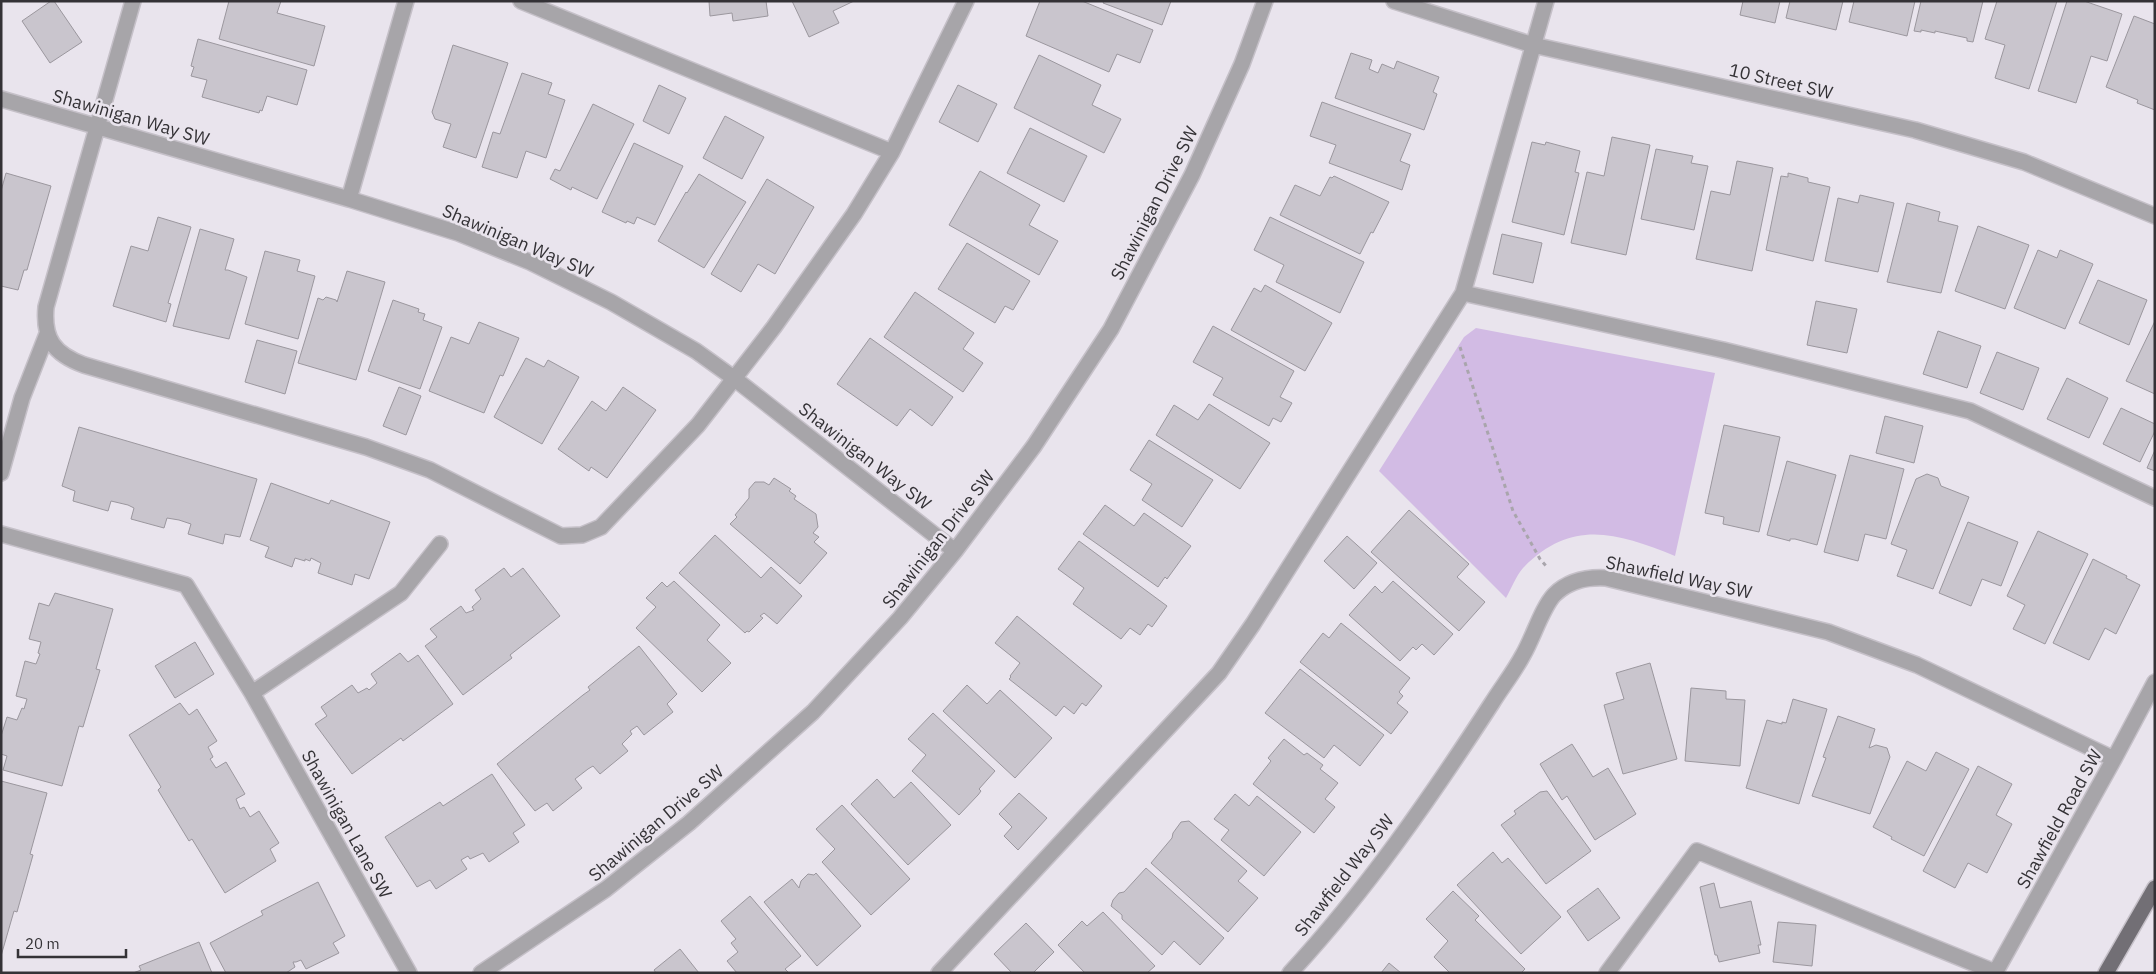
<svg xmlns="http://www.w3.org/2000/svg" width="2156" height="974" font-family="'IBM Plex Sans',sans-serif">
  <style>
    .green { fill: #d2bbe4 }
    .building { fill: #c9c5cd; stroke: #9b979e }
    .lines { fill: none; stroke-linecap: round; stroke-linejoin: round }
    .minor-casing { stroke: #c5c0c8; stroke-width: 18 }
    .major-casing { stroke: #c5c0c8; stroke-width: 18 }
    .path { stroke: #a9a5ac; stroke-width: 3; stroke-dasharray: 4 4; stroke-linecap: butt }
    .minor { stroke: #a7a5a9; stroke-width: 15 }
    .major { stroke: #726f75; stroke-width: 15 }
    .labels { text-anchor: middle; dominant-baseline: central; stroke-width: 5; stroke-linejoin: round; paint-order: stroke }
    .street-label { font-size: 18px; fill: #343236; stroke: #e9e4ed }
  </style>
  <rect width="100%" height="100%" fill="#e9e4ed"/>
  <!-- green -->
  <path class="green" d="M1476,328L1715,373L1675,556C1617,533 1572,518 1523,568C1516,576 1511,589 1506,598L1379,471L1464,337Z"/>
  <!-- building -->
  <path class="building" d="M51,1H54L82,42L50,63L22,21Z
    M229,1H281L277,13L325,26L314,66L219,39Z
    M709,1H766L768,16L733,21L732,13L710,16Z
    M792,1H854L833,11L839,23L809,37Z
    M1040,1H1082L1153,30L1140,63L1117,54L1109,72L1026,36Z
    M1104,1H1171L1162,25L1103,3Z
    M1743,1H1780L1775,23L1740,15Z
    M1790,1H1843L1836,30L1786,18Z
    M1854,1H1915L1907,36L1849,22Z
    M1921,1H1983L1973,42L1967,41V38L1935,31V33L1921,30V32L1914,31Z
    M1997,1H2057L2029,89L1995,78L2005,45L1985,39Z
    M2067,1H2084L2122,14L2107,61L2091,56L2076,103L2038,91Z
    M2134,16L2155,24V110L2137,103L2138,100L2106,87Z
    M198,39L307,70L297,105L267,96L262,111L260,110L259,113L202,97L207,80L191,76L194,67L191,66Z
    M453,45L508,63L476,158L443,147L451,124L435,119L432,112Z
    M1351,53L1372,60L1369,69L1378,73L1382,64L1394,69L1397,61L1439,77L1433,92L1437,94L1436,97L1424,130L1335,98Z
    M1039,55L1101,85L1092,105L1121,119L1104,153L1014,108Z
    M522,73L552,83L548,94L565,100L546,158L526,151L517,178L482,167L493,132L500,134Z
    M659,85L686,98L669,134L643,121Z
    M958,85L997,104L978,142L939,122Z
    M1322,102L1411,134L1400,161L1410,165L1402,190L1329,163L1336,145L1310,136Z
    M593,104L634,124L597,199L572,187L571,190L550,179L555,169L560,171Z
    M725,116L764,137L742,179L703,158Z
    M1030,128L1087,156L1064,202L1007,173Z
    M1612,137L1650,145L1626,255L1571,243L1587,172L1604,176Z
    M1532,142L1545,145L1546,142L1580,151L1575,172L1579,173L1564,235L1512,222Z
    M634,143L683,166L655,225L637,217L634,224L627,221L626,223L602,212Z
    M1656,149L1693,156L1691,163L1708,166L1694,230L1641,219Z
    M1737,161L1773,168L1752,271L1696,259L1711,191L1730,195Z
    M980,171L1040,205L1029,225L1058,241L1039,275L949,225Z
    M6,173L51,186L27,270H24L18,290L1,286V191Z
    M1788,173L1808,178V182L1830,187L1813,261L1766,250L1781,176L1788,177Z
    M699,174L746,202L704,268L658,241L686,192L687,193Z
    M1334,176L1389,202L1373,233L1371,232L1360,254L1280,215L1295,185L1320,196L1330,177L1332,178Z
    M767,179L814,207L775,274L758,264L741,292L711,274Z
    M1860,195L1894,203L1878,272L1825,261L1838,198L1858,203Z
    M1907,203L1940,212L1938,221L1958,226L1941,293L1887,282Z
    M158,217L191,227L168,303L171,304L166,322L113,306L131,246L148,251Z
    M1270,217L1364,262L1340,313L1276,282L1284,265L1254,250Z
    M1978,226L2029,245L2005,309L1955,291Z
    M200,229L234,239L225,270H228L247,277L229,339L173,326Z
    M1502,234L1542,243L1533,283L1493,274Z
    M967,243L1030,281L1013,310L1005,306L995,323L938,289Z
    M2038,250L2057,258L2060,250L2093,264L2065,329L2014,308Z
    M265,251L300,260L297,271L315,276L298,339L245,324Z
    M347,271L385,282L356,380L298,363L318,298L323,300L326,297L336,300L337,302Z
    M2098,280L2147,300L2129,345L2079,323Z
    M1265,285L1332,323L1305,371L1231,330L1254,288L1261,292Z
    M915,292L974,333L963,349L983,363L963,392L884,337Z
    M393,300L419,309L418,312L425,314L423,320L442,327L420,389L368,371Z
    M1816,301L1857,309L1847,353L1807,345Z
    M2155,321V394L2126,381Z
    M479,322L519,338L503,376L500,375L484,413L429,391L451,337L469,344Z
    M1213,326L1294,371L1280,397L1292,403L1281,422L1273,418L1269,426L1213,395L1223,378L1193,362Z
    M1938,331L1981,346L1967,388L1923,374Z
    M870,338L953,397L932,426L910,409L897,426L837,384Z
    M257,340L297,351L285,394L245,382Z
    M1997,352L2039,368L2023,410L1980,393Z
    M526,358L544,367L548,360L579,377L542,444L494,417Z
    M2067,378L2108,398L2089,438L2047,419Z
    M399,387L421,396L406,435L383,426Z
    M623,387L656,410L607,478L591,467L589,471L558,449L592,401L606,411Z
    M1209,404L1270,443L1240,489L1156,435L1174,405L1198,420Z
    M2121,408L2155,424V431L2140,462L2103,444Z
    M1885,416L1923,426L1914,463L1876,453Z
    M1724,425L1780,437L1759,532L1723,524L1724,517L1705,513Z
    M79,427L257,479L240,537L225,534L223,544L188,534L191,524L179,520L167,518L164,528L131,519L134,508L128,505L111,501L108,511L73,501L75,491L62,486Z
    M1149,440L1213,480L1182,527L1142,500L1152,484L1130,470Z
    M2155,450V471L2147,468Z
    M1850,455L1904,469L1886,539L1865,534L1858,561L1824,552Z
    M1787,461L1836,475L1817,545L1795,539H1790V541L1767,535Z
    M1927,474L1938,478L1941,486L1969,497L1933,589L1897,576L1907,550L1891,544L1916,479Z
    M774,478L791,489L789,491L796,496L794,499L816,514L818,527L813,533L819,537L814,542L827,553L800,584L730,524L737,517L735,515L749,498V489L755,482H764L769,485Z
    M271,483L329,504L331,500L390,522L369,579L355,574L352,585L318,573L321,563L311,558L310,561L305,559V561L295,558L292,567L265,557L269,547L250,540Z
    M1105,505L1134,526L1144,513L1191,546L1167,579L1165,577L1158,587L1083,534Z
    M1409,510L1469,564L1457,577L1485,602L1459,631L1371,552Z
    M1968,522L2018,542L2001,586L1982,579L1971,606L1939,593Z
    M2038,531L2088,554L2045,644L2013,629L2025,605L2007,596Z
    M715,535L761,578L771,567L802,596L777,624L764,613L760,616L763,618L749,632L747,631L745,633L679,573Z
    M1347,536L1377,563L1354,589L1324,561Z
    M1079,541L1167,606L1152,627L1148,624L1140,635L1130,628L1121,639L1073,604L1084,588L1058,569Z
    M2093,559L2127,576L2126,578L2140,585L2116,634L2105,628L2089,660L2053,643Z
    M504,568L511,577L523,568L560,616L510,655L512,658L463,695L425,646L437,637L430,629L461,606L466,613L474,610L472,607L481,599L475,590Z
    M674,581L720,625L707,640L731,663L702,692L636,628L656,607L646,598L662,582L667,587Z
    M1393,581L1453,634L1434,655L1422,644L1416,650L1413,647L1400,661L1349,615L1375,586L1382,593Z
    M55,593L113,609L96,669L100,670L83,727L79,726L62,786L3,770L7,756L1,754V736L7,717L17,720L22,708L24,709L27,699L16,696L25,661L36,664L40,654L38,653L41,642L29,639L39,603L49,606Z
    M1017,616L1102,686L1086,706L1082,703L1074,714L1064,706L1056,716L1009,679L1011,677L1010,676L1020,663L995,643Z
    M1341,623L1410,678L1399,692L1403,696L1397,703L1408,712L1391,734L1300,662L1323,633L1329,638Z
    M195,642L214,674L175,698L155,666Z
    M639,646L677,694L667,704L673,712L644,735L637,726L630,731L632,734L622,744L628,751L600,774L593,766L588,769L575,779L582,788L553,811L547,803L535,811L497,764L583,695L590,690L588,687Z
    M400,653L408,662L418,655L453,704L403,741L401,738L352,774L315,724L327,716L321,707L352,685L358,693L367,688L369,690L377,683L371,674Z
    M1650,663L1677,759L1623,774L1604,705L1624,699L1616,673Z
    M1300,669L1384,735L1360,766L1334,745L1324,758L1265,713Z
    M967,685L987,704L1000,690L1052,738L1015,778L943,711Z
    M1691,688L1726,691V699L1745,700L1740,766L1685,761Z
    M1793,699L1827,709L1799,804L1746,788L1767,720L1782,724V722L1786,723Z
    M180,703L189,715L197,709L217,741L208,747L213,757L210,759L216,768L226,762L245,794L236,799L240,809L244,807L250,817L259,811L279,843L270,849L276,861L225,893L192,839L189,841L158,790L161,787L129,735Z
    M933,713L995,771L979,789L981,791L978,795L959,815L912,771L926,755L908,739Z
    M1838,716L1875,729L1869,748L1876,745L1887,748L1890,757L1870,814L1812,796L1826,758L1823,757Z
    M1284,739L1304,755L1307,753L1323,765L1320,769L1338,783L1325,799L1335,807L1314,833L1253,784L1271,761L1268,758Z
    M1572,744L1593,777L1608,768L1636,814L1595,840L1567,796L1562,800L1540,764Z
    M1936,752L1969,769L1924,856L1891,839L1892,837L1873,827L1907,761L1926,771Z
    M1978,766L2012,784L1996,815L2012,824L1987,873L1968,863L1955,888L1923,871Z
    M492,774L525,825L513,833L519,842L489,862L483,853L470,859L468,856L461,860L467,869L436,889L430,880L417,887L385,837L440,802L443,806Z
    M877,779L894,798L911,782L951,825L908,865L851,804Z
    M1,781L47,793L30,854L33,855L17,912L14,911L1,956Z
    M1547,791L1591,851L1546,884L1501,825L1516,814L1514,811L1540,792Z
    M1019,793L1047,818L1018,850L1004,836L1012,827L999,814Z
    M1235,794L1249,806L1257,796L1301,832L1264,876L1221,840L1229,830L1214,819Z
    M842,805L910,879L871,915L822,862L835,849L816,829Z
    M1189,821L1247,871L1238,881L1258,898L1228,932L1151,863L1172,838L1173,833L1181,822Z
    M1493,852L1502,863L1508,858L1561,917L1521,954L1457,885Z
    M1146,868L1224,938L1200,965L1174,941L1162,955L1122,919V915L1111,906L1113,900L1119,893L1124,892Z
    M816,873L861,926L817,966L764,902L792,879L799,888L801,881L808,874L814,875Z
    M318,882L345,936L333,943L339,953L306,969L301,960L296,962H293L295,967L286,973H226L210,943L263,915L261,911Z
    M1714,883L1720,908L1751,901L1761,945H1758L1760,953L1719,962L1717,955H1715L1700,887Z
    M1598,888L1620,918L1588,941L1567,911Z
    M1453,891L1479,916L1475,920L1525,969L1521,973H1450L1434,957L1448,941L1426,919Z
    M750,896L801,956L785,969L789,973H737L727,961L738,952L731,943L736,939L721,921Z
    M1103,912L1155,966L1147,973H1085L1058,945L1082,921L1087,926Z
    M1778,922L1816,925L1812,966L1773,962Z
    M1026,923L1054,952L1033,973H1012L994,954Z
    M199,942L212,973H133L141,970L139,966Z
    M680,949L699,973H656L654,970Z
    M1389,963L1401,973H1381Z"/>
  <g class="lines">
    <defs>
      <path id="minor" d="M133,1L46,307C43,339 54,354 84,365L366,447L430,470L561,536L582,535L601,527L698,425L774,327L854,214L892,152L966,1
        M521,1L892,152
        M1394,1L1533,45L1915,130L2024,162L2155,216
        M1,99L349,199L458,233L530,262L611,302L696,351L735,379L955,551
        M349,199L406,1
        M1463,293L1723,350L1970,411L2155,498
        M1,473L22,398L47,334
        M1,534L186,585L252,693
        M409,973L252,693L401,593L440,544
        M481,973L606,889L689,823L813,712L900,618L955,551L1034,446L1111,329L1192,175L1242,64L1265,1
        M939,973L1219,673L1253,624L1463,293L1546,1
        M1290,973C1366,891 1431,797 1492,703C1502,687 1514,672 1523,655C1533,638 1542,608 1554,595C1569,580 1587,577 1606,578L1828,632L1917,665L2114,759
        M1607,973L1697,851L1995,972
        M1995,973L2114,759L2155,682"/>
      <path id="major" d="M2106,973L2155,888"/>
    </defs>
    <!-- minor casing -->
    <use href="#minor" class="minor-casing"/>
    <!-- major casing -->
    <use href="#major" class="major-casing"/>
    <!-- path -->
    <path class="path" d="M1460,347L1513,511L1540,559L1547,567"/>
    <!-- minor -->
    <use href="#minor" class="minor"/>
    <!-- major -->
    <use href="#major" class="major"/>
  </g>
  <g class="labels">
    <!-- street labels -->
    <g class="street-label">
      <text transform="translate(1781 81) rotate(13)">10 Street SW</text>
      <text transform="translate(131 117) rotate(16)">Shawinigan Way SW</text>
      <text transform="translate(1154 203) rotate(-63)">Shawinigan Drive SW</text>
      <text transform="translate(518 241) rotate(23)">Shawinigan Way SW</text>
      <text transform="translate(865 456) rotate(38)">Shawinigan Way SW</text>
      <text transform="translate(938 539) rotate(-52)">Shawinigan Drive SW</text>
      <text transform="translate(1679 577) rotate(12)">Shawfield Way SW</text>
      <text transform="translate(2059 819) rotate(-61)">Shawfield Road SW</text>
      <text transform="translate(656 823) rotate(-40)">Shawinigan Drive SW</text>
      <text transform="translate(347 824) rotate(61)">Shawinigan Lane SW</text>
      <text transform="translate(1344 875) rotate(-52)">Shawfield Way SW</text>
    </g>
  </g>
  <!-- border -->
  <rect width="2156" height="974" fill="none" stroke="#343236" stroke-width="5"/>
  <!-- scale -->
  <path d="M18 949v8h108v-8" fill="none" stroke="#343236" stroke-width="2.5"/>
  <text x="25" y="949" font-size="15" fill="#343236" stroke="#e9e4ed" stroke-width="4" paint-order="stroke">20 m</text>
</svg>
